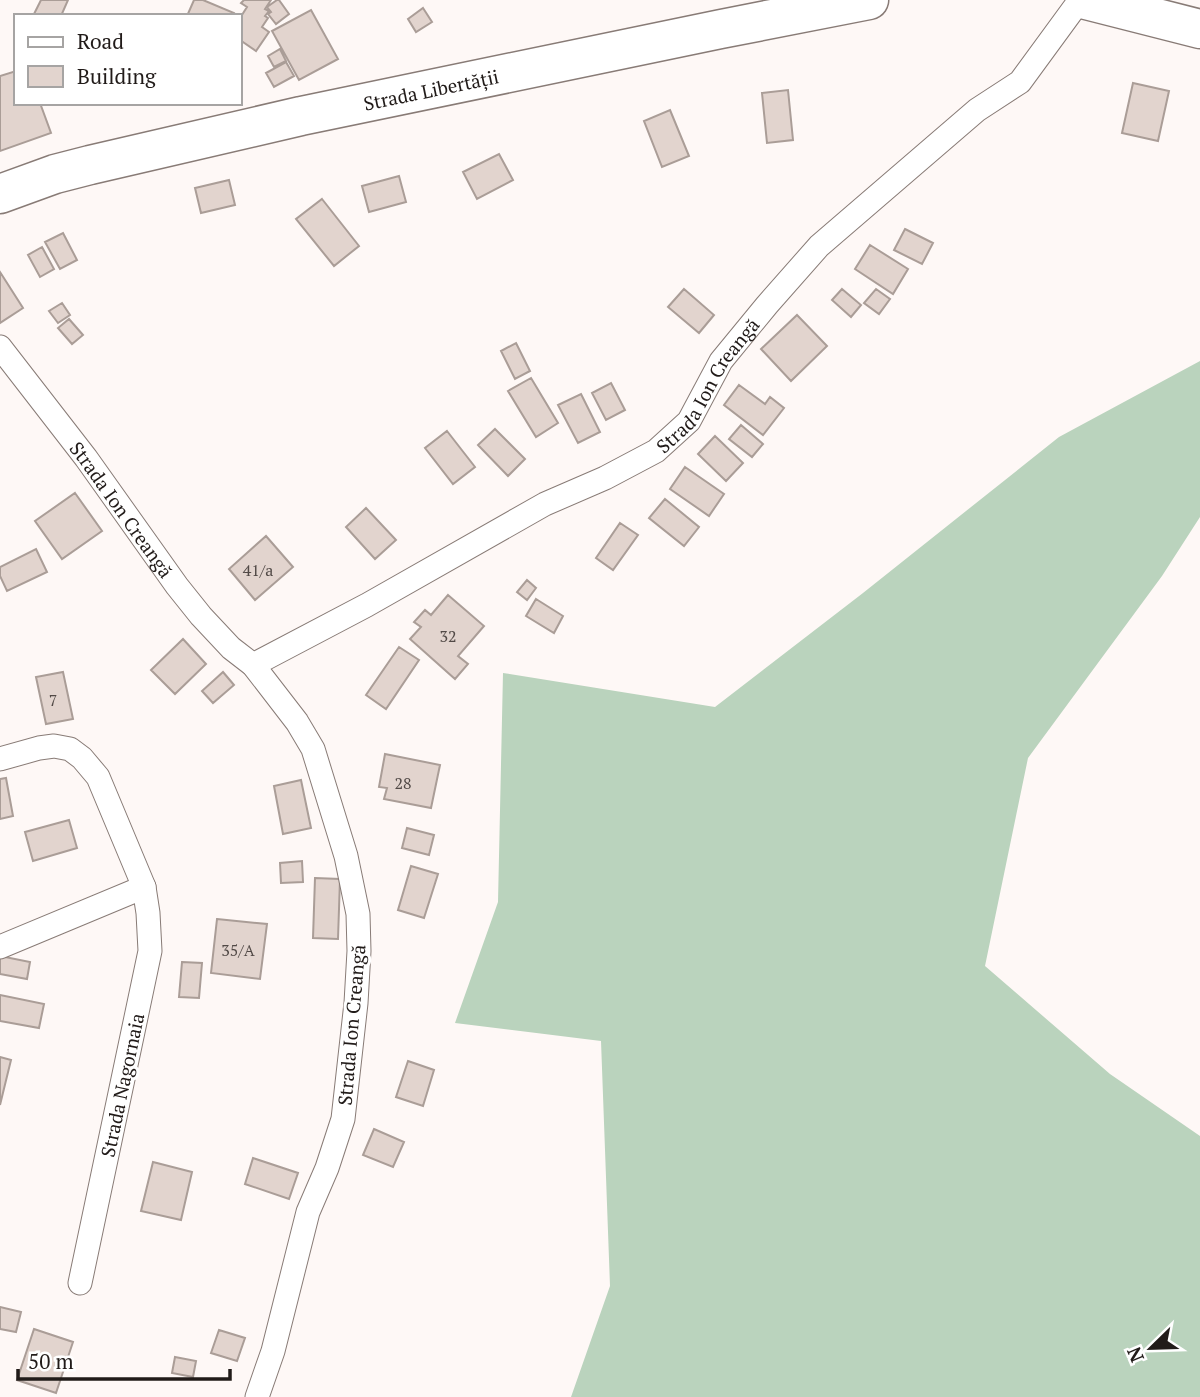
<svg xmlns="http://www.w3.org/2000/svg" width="1200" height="1397" font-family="'PT Serif',serif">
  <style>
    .forest { fill: #bad3bd }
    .building { fill: #e2d4ce; stroke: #aa9d97; stroke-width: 2 }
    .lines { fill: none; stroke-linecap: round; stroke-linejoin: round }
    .street-casing { stroke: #887b76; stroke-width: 25 }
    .highway-casing { stroke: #887b76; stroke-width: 41 }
    .street { stroke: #fff; stroke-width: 23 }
    .highway { stroke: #fff; stroke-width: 38 }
    .labels { text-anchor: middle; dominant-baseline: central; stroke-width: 6; stroke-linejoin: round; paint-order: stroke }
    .number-label { font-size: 16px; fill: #514946 }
    .street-label { font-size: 19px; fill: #211b19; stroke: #fff }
  </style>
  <rect width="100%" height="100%" fill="#fef8f6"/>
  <!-- forest -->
  <path class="forest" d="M1200,361V517L1162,576L1028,758L985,966L1110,1074L1200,1136V1397H571L610,1286L601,1041L455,1023L498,902L503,673L715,707L863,593L1059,437Z"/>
  <!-- building -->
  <path class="building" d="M41,0H68L61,16H33Z
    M194,0H203L234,13L233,16H187Z
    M244,0H271L265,9L269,11L265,16L268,18L262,27L269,32L256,51L240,40V18L247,7L241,3Z
    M277,0H279L289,14L276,24L268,14L271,12L267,7Z
    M423,8L432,22L416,32L408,19Z
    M311,10L338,59L299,80L272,31Z
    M280,49L286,61L274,67L268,56Z
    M286,62L294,76L274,87L266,73Z
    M16,71V103H40L51,133L0,151V76Z
    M1133,83L1169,91L1158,141L1122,133Z
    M788,90L793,140L767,143L762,93Z
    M670,110L689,156L662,167L644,121Z
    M499,154L513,180L477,199L463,172Z
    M399,176L406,202L369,212L362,186Z
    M229,180L235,205L201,213L195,188Z
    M322,199L359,246L334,266L296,219Z
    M905,229L933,243L922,264L894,250Z
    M63,233L77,260L60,269L45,242Z
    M870,245L908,269L893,294L855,269Z
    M42,247L54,269L40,277L28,255Z
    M0,272L23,308L0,323Z
    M684,289L714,315L699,333L668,307Z
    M842,289L861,305L851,317L832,300Z
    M876,289L890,299L879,314L864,303Z
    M62,303L70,315L58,323L49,311Z
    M797,315L827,346L791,381L761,349Z
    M69,319L83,335L72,344L58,328Z
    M516,343L530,371L515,379L501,351Z
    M531,378L558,423L536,437L508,391Z
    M611,383L625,410L606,420L592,393Z
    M739,385L765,404L770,397L784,408L763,435L724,405Z
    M581,394L600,432L578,443L558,405Z
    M741,425L763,444L752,457L729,439Z
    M495,429L525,459L508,476L478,445Z
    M447,431L475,467L453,484L425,448Z
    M715,436L743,463L726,481L698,454Z
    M685,467L724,494L709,516L670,489Z
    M75,493L102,531L62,559L35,521Z
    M665,499L699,527L684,546L649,518Z
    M366,508L396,540L375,559L346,527Z
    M620,523L638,535L613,570L596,558Z
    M266,536L293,567L255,600L229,569Z
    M36,549L47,572L7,591L0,576V567Z
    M527,580L536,588L527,600L517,592Z
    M448,595L484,626L458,656L468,664L455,679L410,639L421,627L414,622L425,610L431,615Z
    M536,599L563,616L554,633L526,616Z
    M183,639L206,664L175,694L151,670Z
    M399,647L419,660L386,709L366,695Z
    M63,672L73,719L46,724L36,677Z
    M223,672L234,685L213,703L202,691Z
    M385,754L440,765L431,808L384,799L387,788L379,787Z
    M6,778L13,816L0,819V779Z
    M301,780L311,828L283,834L274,786Z
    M69,820L77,848L33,861L25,832Z
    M407,828L434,835L429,855L402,848Z
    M302,861L303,882L281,883L280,863Z
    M411,866L438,874L424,918L398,910Z
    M315,878L340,879L338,939L313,938Z
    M217,919L267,924L260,979L211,973Z
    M0,956L30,962L27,979L0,974Z
    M182,962L202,963L199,998L179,997Z
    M0,995L44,1004L39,1028L0,1021Z
    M0,1057L11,1060L0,1105Z
    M408,1061L434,1070L423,1106L396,1097Z
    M374,1129L404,1142L393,1167L363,1155Z
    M253,1158L298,1173L289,1199L245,1184Z
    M153,1162L192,1172L181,1220L141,1211Z
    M0,1307L21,1312L16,1332L0,1329Z
    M34,1329L73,1342L56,1393L17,1380Z
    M219,1330L245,1338L237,1361L211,1353Z
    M175,1357L196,1361L193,1377L172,1373Z"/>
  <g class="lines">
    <defs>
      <g id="street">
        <path id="s1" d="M0,347L86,458L177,586L201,616L231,648L253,665L297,722L313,749L346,856L358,914L359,951L356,1003L343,1119L327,1168L308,1212L273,1351L257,1397"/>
        <path id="s2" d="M253,665L367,605L545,504L605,478L656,451L689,421L721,361L767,305L819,246L977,110L1020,82L1080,0"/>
        <path d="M0,759L39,748L54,746L70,749L82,758L98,777L144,887L148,913L150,951L80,1283"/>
        <path d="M0,947L144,887"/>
      </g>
      <g id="highway">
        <path d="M1086,0L1200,29"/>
        <path id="s3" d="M0,194L55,174L90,165L301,116L721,29L869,0"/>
      </g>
    </defs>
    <!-- street casing -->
    <use href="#street" class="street-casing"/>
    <!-- highway casing -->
    <use href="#highway" class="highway-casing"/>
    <!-- street -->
    <use href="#street" class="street"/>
    <!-- highway -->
    <use href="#highway" class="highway"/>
  </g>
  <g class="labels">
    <!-- number labels -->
    <g class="number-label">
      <text x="258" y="570">41/a</text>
      <text x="448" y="636">32</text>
      <text x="53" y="700">7</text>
      <text x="403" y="783">28</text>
      <text x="238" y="950">35/A</text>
    </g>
    <!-- street labels -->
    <g class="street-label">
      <text stroke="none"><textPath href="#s3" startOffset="444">Strada Libertății</textPath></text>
      <text stroke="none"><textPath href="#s2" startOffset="541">Strada Ion Creangă</textPath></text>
      <text stroke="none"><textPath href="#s1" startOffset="203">Strada Ion Creangă</textPath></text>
      <text transform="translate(351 1025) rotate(-85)">Strada Ion Creangă</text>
      <text transform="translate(122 1085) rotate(-78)">Strada Nagornaia</text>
    </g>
  </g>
  <!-- legend -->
  <rect x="14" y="14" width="228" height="91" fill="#ffffff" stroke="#a6a4a3" stroke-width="2"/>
  <rect x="28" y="37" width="35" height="10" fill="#ffffff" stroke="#a6a4a3" stroke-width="2"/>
  <text x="77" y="49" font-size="21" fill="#211b19">Road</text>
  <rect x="28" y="66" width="35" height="21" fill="#e2d4ce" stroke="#a6a4a3" stroke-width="2"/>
  <text x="77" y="84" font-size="21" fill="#211b19">Building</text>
  <!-- north arrow -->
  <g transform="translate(1151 1348) rotate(247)" stroke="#ffffff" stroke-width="5" paint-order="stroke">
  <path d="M0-5L12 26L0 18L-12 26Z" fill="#211b19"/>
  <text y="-10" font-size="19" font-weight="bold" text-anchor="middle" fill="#211b19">N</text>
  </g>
  <!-- scale -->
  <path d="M18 1369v10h212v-10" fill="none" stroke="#211b19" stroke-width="3.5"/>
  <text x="28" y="1369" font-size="21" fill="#211b19" stroke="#ffffff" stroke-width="5" paint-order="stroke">50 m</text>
</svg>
